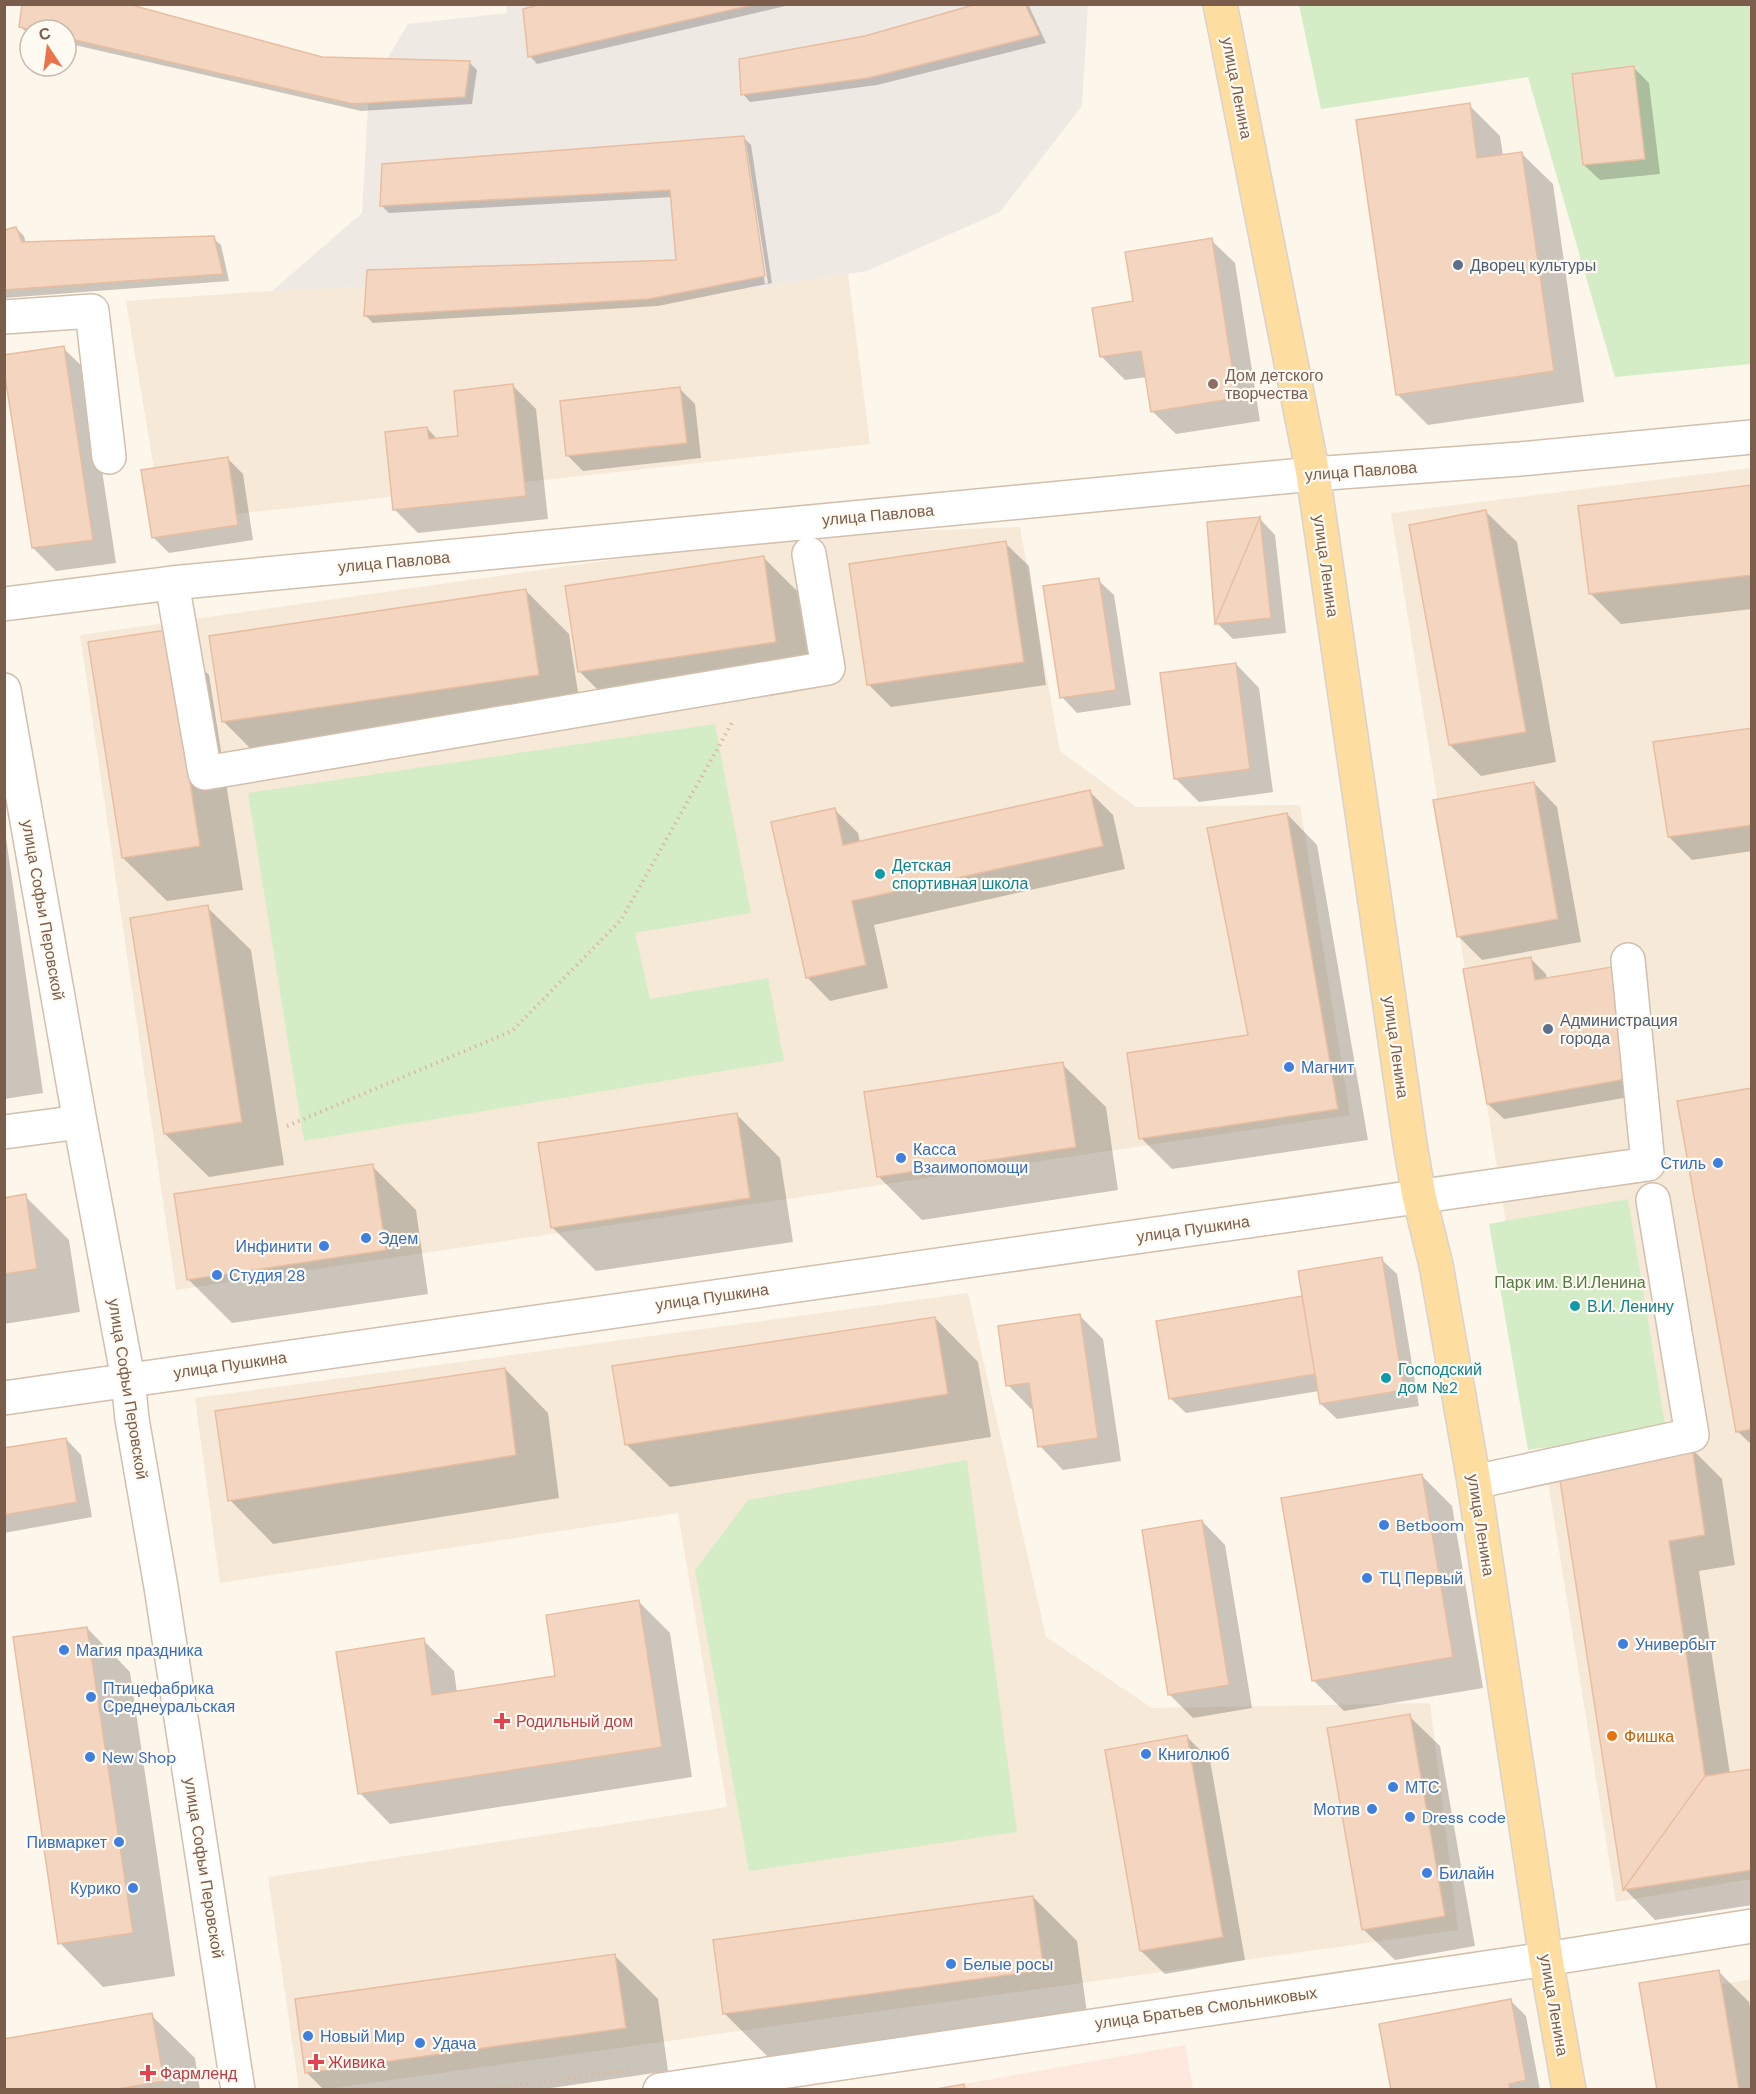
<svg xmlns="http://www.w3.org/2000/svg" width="1756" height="2094" font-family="'DM Sans',sans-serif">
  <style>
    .residential { fill: #f6e9d8 }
    .commercial { fill: #fee8de }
    .industrial { fill: #efe9e3 }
    .green { fill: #d5edc7 }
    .shadow { fill: #0003; fill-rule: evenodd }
    .building { fill: #f4d6c0; stroke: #e8bda0; stroke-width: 1.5 }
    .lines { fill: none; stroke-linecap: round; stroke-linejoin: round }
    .minor-casing { stroke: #d2bfae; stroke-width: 36 }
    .major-casing { stroke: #dad2cd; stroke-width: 36 }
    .path { stroke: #dab9a2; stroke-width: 4; stroke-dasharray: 1.5 4.5; stroke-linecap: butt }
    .minor { stroke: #fff; stroke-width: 33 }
    .major { stroke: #fedda1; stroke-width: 33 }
    .service-dot { fill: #5c6f8a; stroke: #fffaf2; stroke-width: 2 }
    .education-dot { fill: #8d6e63; stroke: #fffaf2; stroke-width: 2 }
    .culture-dot { fill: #0f9aa8; stroke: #fffaf2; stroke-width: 2 }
    .shop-dot { fill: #3f7fe0; stroke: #fffaf2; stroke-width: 2 }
    .health-dot { fill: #e0444e; stroke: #fffaf2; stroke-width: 2 }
    .food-dot { fill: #e8710a; stroke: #fffaf2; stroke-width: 2 }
    .labels { text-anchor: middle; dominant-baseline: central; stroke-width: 4.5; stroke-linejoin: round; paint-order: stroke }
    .street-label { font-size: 16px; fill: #7b5d4b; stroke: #fffaf2 }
    .service-label { font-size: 16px; fill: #4e5e75; stroke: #fffaf2; text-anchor: start }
    .education-label { font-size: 16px; fill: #785e54; stroke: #fffaf2; text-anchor: start }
    .culture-label { font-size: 16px; fill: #0d838f; stroke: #fffaf2; text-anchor: start }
    .shop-label { font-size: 16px; fill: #366cbe; stroke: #fffaf2; text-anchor: start }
    .park-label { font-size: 16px; fill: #507a3f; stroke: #fffaf2 }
    .health-label { font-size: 16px; fill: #be3a42; stroke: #fffaf2; text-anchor: start }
    .food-label { font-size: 16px; fill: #c56008; stroke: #fffaf2; text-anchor: start }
  </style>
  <rect width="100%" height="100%" fill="#fdf6ea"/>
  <!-- residential -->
  <path class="residential" d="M848,274L870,444L163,522L126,301L272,291L470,282L757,288Z
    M1751,468V1879L1616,1902L1391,513Z
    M1020,527L1060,751L1136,807L1300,805L1350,1115L176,1290L80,635L781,536Z
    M968,1293L1046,1637L1152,1708L1430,1703L1458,1930L327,2089H299L268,1877L727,1807L678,1513L220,1583L195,1398Z
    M1751,1979V2089H1691L1674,1993Z"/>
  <!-- commercial -->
  <path class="commercial" d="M1185,2045L1193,2089H965L964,2084Z"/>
  <!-- industrial -->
  <path class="industrial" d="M506,4L1088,5L1082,106L1000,212L867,271L757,288L470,282L272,291L362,213L369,89L408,24L507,13Z"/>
  <!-- green -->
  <path class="green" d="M1299,5H1751V364L1615,377L1528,77L1321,109Z
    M715,724L751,913L635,933L650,999L768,978L784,1061L304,1141L248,793Z
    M1628,1199L1666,1430L1528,1450L1489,1224Z
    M967,1460L1017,1832L749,1871L695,1570L748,1500Z"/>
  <!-- shadow -->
  <path class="shadow" d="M23,4L322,58L469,62L477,70L472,104L361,111L66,43V30H30V35L28,34L20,26Z
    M549,4H794L537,64L530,56Z
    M983,4H1028L1046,43L877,85L750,102L743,94L865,38Z
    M1634,68L1649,83L1660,174L1600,180L1584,165Z
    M1469,105L1500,136L1503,156L1522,154L1553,184L1584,402L1428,425L1397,394Z
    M743,137L751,145L772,283L658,306L373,323L366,316L678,261L672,197L389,213L382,206ZM743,143H746L768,283L765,284Z
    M16,228L24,236L26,244L213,238L221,245L229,281L4,298V231Z
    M1211,240L1235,263L1260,421L1176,434L1152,411L1147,377L1125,380L1101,356L1134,302Z
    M63,348L87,371L116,563L56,571L33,548Z
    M512,385L536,409L548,519L418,533L395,510L427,428L438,440L460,437Z
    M680,389L695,404L701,458L583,471L568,456Z
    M227,458L243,474L253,540L169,553L153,537Z
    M1752,486V609L1621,624L1590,593Z
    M1486,512L1517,542L1556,762L1481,776L1450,745Z
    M1260,519L1275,535L1286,633L1233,639L1217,623Z
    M1005,543L1029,566L1046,685L891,707L868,684Z
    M763,557L807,601L819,685L623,715L579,671Z
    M1098,580L1114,595L1131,705L1077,713L1062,697Z
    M525,590L569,634L582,718L267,765L224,722Z
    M166,631L209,675L243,890L167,901L123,858Z
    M1236,664L1259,688L1273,792L1199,802L1176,779Z
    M1752,729V851L1692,860L1669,837Z
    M1534,783L1557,807L1581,942L1482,960L1458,936Z
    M1090,792L1113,815L1125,869L874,925L888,988L830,1001L807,977L834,809L858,833L860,842Z
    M1287,814L1317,845L1368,1140L1172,1169L1141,1138L1249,1037Z
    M4,824L43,1093L4,1099Z
    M207,907L251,950L284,1165L209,1177L165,1134Z
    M1531,959L1546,974L1547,980L1646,1094L1504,1119L1488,1104Z
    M1062,1064L1106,1107L1118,1190L922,1220L878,1176Z
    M1752,1090V1445L1737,1431Z
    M737,1115L780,1158L793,1242L596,1271L552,1227Z
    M372,1166L416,1210L428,1294L232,1323L188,1279Z
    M25,1196L69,1240L80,1312L4,1324V1199Z
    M1381,1259L1397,1274L1419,1406L1337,1419L1321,1404L1319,1391L1186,1413L1170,1398L1158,1322L1303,1297Z
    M1080,1316L1103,1339L1121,1461L1063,1470L1040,1446L1034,1408L1031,1409L1008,1385Z
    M935,1318L978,1362L991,1437L670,1487L626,1444Z
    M505,1369L548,1413L559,1498L273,1544L230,1500Z
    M66,1439L81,1455L92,1517L4,1533V1450Z
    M1691,1448L1722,1479L1735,1565L1699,1571L1730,1774L1752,1771V1905L1655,1920L1625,1889L1560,1468Z
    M1421,1475L1452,1506L1483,1688L1344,1711L1313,1680Z
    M1202,1521L1225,1545L1252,1708L1193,1718L1169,1694Z
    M639,1602L670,1633L692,1777L390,1824L360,1793L423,1640L454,1671L457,1693L557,1677Z
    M87,1628L130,1672L175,1976L103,1987L60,1943Z
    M1409,1716L1440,1746L1475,1946L1395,1960L1364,1930Z
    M1187,1737L1210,1760L1245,1960L1165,1974L1141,1951L1106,1751Z
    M1033,1897L1077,1941L1087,2013L768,2057L725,2014Z
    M615,1956L658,1999L668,2071L538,2090H324L306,2072Z
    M1718,1971L1749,2002L1752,2015V2090H1659Z
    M1511,2001L1526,2016L1540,2090H1392Z
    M151,2015L195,2058L200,2090H4Z"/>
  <!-- building -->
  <path class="building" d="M22,4H128L322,57L470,61L465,97L353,104L66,38V30H31L19,27Z
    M542,4H756L528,57L523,9Z
    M977,4H1025L1040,35L868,78L741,95L739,59L865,36Z
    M1634,66L1645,159L1583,165L1572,74Z
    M1470,103L1477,158L1522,152L1554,371L1396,395L1356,120Z
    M744,136L765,276L649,299L364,316L367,270L676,260L670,190L380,206L382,164Z
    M16,227L22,242L214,236L223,274L4,290V230Z
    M1212,238L1237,398L1151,412L1141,351L1100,357L1092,308L1133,301L1125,252Z
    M64,346L93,540L32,548L4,370V355Z
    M513,384L526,496L393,510L385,432L427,427L429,439L458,436L454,391Z
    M680,387L687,443L566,456L560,401Z
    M228,457L238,525L152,538L141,470Z
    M1752,485V575L1589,594L1578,506Z
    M1486,510L1526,732L1449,745L1409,525Z
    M1260,517L1271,618L1215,624Z
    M1260,517L1215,624L1207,522Z
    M1006,541L1024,662L867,685L849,564Z
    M764,556L776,642L578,672L565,586Z
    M1099,578L1116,690L1060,698L1043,586Z
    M526,589L539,675L222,722L209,636Z
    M166,630L200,846L122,858L88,642Z
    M1236,663L1250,769L1174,779L1160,673Z
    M1752,728V825L1668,837L1653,742Z
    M1534,782L1558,919L1457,937L1433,800Z
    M1090,790L1103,846L852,901L866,965L806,978L771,822L835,808L843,845Z
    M1287,813L1338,1109L1139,1139L1127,1053L1248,1035L1207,828Z
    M208,905L242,1122L164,1134L130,918Z
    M1531,957L1535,980L1612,967L1632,1078L1487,1104L1463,969Z
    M1063,1062L1076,1147L877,1177L864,1092Z
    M1752,1088V1429L1736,1432L1677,1101Z
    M737,1113L750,1198L551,1228L538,1143Z
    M373,1164L386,1250L187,1280L174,1194Z
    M26,1194L37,1269L4,1274V1198Z
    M1382,1257L1404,1390L1320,1404L1298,1271Z
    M1302,1296L1315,1374L1169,1399L1156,1321Z
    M1080,1314L1098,1438L1038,1447L1029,1383L1006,1386L998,1326Z
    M935,1317L948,1394L625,1445L612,1366Z
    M505,1368L516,1455L228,1501L215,1411Z
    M66,1438L77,1502L4,1515V1448Z
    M1692,1446L1705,1535L1669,1541L1705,1776L1623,1890L1558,1467Z
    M1422,1474L1453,1657L1312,1681L1281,1498Z
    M1202,1520L1229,1685L1168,1695L1142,1530Z
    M639,1600L662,1747L358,1794L336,1652L424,1638L432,1695L555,1676L546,1615Z
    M87,1627L133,1933L58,1944L13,1637Z
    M1410,1714L1445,1916L1362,1930L1327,1728Z
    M1187,1735L1223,1937L1140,1951L1105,1750Z
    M1752,1769V1870L1623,1890L1705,1776Z
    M1033,1896L1044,1970L723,2014L713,1940Z
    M615,1954L626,2028L305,2073L295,1999Z
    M1719,1970L1739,2090H1657L1639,1983Z
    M1511,1999L1526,2080L1509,2084L1510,2090H1391L1379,2024Z
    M152,2013L164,2081L112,2090H4V2039Z
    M964,2084L965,2090H931Z"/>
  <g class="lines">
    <defs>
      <path id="minor" d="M4,317L92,311L109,457
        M172,583L205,773L828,668L809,554
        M4,604L172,583L1313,474L1520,459L1752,437
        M4,690L80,1122L128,1379L132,1419L161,1587L238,2090
        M4,1132L80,1122
        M4,1398L1648,1164L1628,960
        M1474,1482L1692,1435L1653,1200
        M660,2090L1546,1959L1752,1926"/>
      <path id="major" d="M1220,4L1313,474L1410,1144L1419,1196L1436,1265L1474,1482L1546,1959L1569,2090"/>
    </defs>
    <!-- minor casing -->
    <use href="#minor" class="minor-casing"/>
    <!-- major casing -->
    <use href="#major" class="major-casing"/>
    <!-- path -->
    <path class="path" d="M287,1126L512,1031L621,920L733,721
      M485,2090L629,2070"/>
    <!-- minor -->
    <use href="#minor" class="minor"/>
    <!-- major -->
    <use href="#major" class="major"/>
  </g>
  <!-- markers -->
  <g class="service-dot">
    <circle cx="1458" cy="265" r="6"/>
    <circle cx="1548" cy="1029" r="6"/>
  </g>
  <circle class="education-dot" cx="1213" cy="384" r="6"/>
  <g class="culture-dot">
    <circle cx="880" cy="874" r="6"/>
    <circle cx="1575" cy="1306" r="6"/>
    <circle cx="1386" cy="1378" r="6"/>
  </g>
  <g class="shop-dot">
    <circle cx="1289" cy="1067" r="6"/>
    <circle cx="901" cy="1158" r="6"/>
    <circle cx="1718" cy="1163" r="6"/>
    <circle cx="366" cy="1238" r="6"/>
    <circle cx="324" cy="1246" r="6"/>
    <circle cx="217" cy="1275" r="6"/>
    <circle cx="1384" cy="1525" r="6"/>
    <circle cx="1367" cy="1578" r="6"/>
    <circle cx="1623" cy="1644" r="6"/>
    <circle cx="64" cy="1650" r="6"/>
    <circle cx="91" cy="1697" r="6"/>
    <circle cx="1146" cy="1754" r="6"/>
    <circle cx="90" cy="1757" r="6"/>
    <circle cx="1393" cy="1787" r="6"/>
    <circle cx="1372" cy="1809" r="6"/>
    <circle cx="1410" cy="1817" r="6"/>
    <circle cx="119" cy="1842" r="6"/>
    <circle cx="1427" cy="1873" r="6"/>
    <circle cx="133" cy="1888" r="6"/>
    <circle cx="951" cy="1964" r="6"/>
    <circle cx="308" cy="2036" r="6"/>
    <circle cx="420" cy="2043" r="6"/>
  </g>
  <g class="health-dot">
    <path d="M499 1712h6v6h6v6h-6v6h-6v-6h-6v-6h6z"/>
    <path d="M313 2053h6v6h6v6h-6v6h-6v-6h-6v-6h6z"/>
    <path d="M145 2064h6v6h6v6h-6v6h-6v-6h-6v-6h6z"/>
  </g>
  <circle class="food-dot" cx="1612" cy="1736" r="6"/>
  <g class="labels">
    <!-- street labels -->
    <g class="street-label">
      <text transform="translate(1237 88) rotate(79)">улица Ленина</text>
      <text transform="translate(1361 471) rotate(-4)">улица Павлова</text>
      <text transform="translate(878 515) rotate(-5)">улица Павлова</text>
      <text transform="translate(394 562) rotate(-5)">улица Павлова</text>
      <text transform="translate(1326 566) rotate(82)">улица Ленина</text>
      <text transform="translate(43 910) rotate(80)">улица Софьи Перовской</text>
      <text transform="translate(1396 1047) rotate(82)">улица Ленина</text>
      <text transform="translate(1193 1229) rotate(-8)">улица Пушкина</text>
      <text transform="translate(712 1297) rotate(-8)">улица Пушкина</text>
      <text transform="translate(230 1365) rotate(-8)">улица Пушкина</text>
      <text transform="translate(128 1389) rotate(81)">улица Софьи Перовской</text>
      <text transform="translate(1481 1525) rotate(81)">улица Ленина</text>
      <text transform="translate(204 1868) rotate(81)">улица Софьи Перовской</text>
      <text transform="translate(1554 2005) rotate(80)">улица Ленина</text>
      <text transform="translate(1206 2008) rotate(-8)">улица Братьев Смольниковых</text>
    </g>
    <!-- service labels -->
    <g class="service-label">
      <text x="1470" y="265">Дворец культуры</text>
      <text x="1560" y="1020">Администрация<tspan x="1560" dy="18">города</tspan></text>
    </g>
    <!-- education labels -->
    <g class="education-label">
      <text x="1225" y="375">Дом детского<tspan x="1225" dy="18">творчества</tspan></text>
    </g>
    <!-- culture labels -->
    <g class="culture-label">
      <text x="892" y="865">Детская<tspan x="892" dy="18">спортивная школа</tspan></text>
      <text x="1587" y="1306">В.И. Ленину</text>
      <text x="1398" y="1369">Господский<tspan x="1398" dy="18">дом №2</tspan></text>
    </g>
    <!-- shop labels -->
    <g class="shop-label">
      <text x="1301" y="1067">Магнит</text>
      <text x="913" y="1149">Касса<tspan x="913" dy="18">Взаимопомощи</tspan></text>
      <text x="1706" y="1163" text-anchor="end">Стиль</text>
      <text x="378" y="1238">Эдем</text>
      <text x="312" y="1246" text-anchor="end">Инфинити</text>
      <text x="229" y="1275">Студия 28</text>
      <text x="1396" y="1525">Betboom</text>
      <text x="1379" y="1578">ТЦ Первый</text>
      <text x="1635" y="1644">Универбыт</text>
      <text x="76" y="1650">Магия праздника</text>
      <text x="103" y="1688">Птицефабрика<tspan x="103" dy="18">Среднеуральская</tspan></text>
      <text x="1158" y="1754">Книголюб</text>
      <text x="102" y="1757">New Shop</text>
      <text x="1405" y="1787">МТС</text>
      <text x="1360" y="1809" text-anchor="end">Мотив</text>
      <text x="1422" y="1817">Dress code</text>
      <text x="107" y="1842" text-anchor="end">Пивмаркет</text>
      <text x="1439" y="1873">Билайн</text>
      <text x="121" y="1888" text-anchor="end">Курико</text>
      <text x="963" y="1964">Белые росы</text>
      <text x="320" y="2036">Новый Мир</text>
      <text x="432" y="2043">Удача</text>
    </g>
    <!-- park labels -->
    <g class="park-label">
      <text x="1570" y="1282">Парк им. В.И.Ленина</text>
    </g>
    <!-- health labels -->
    <g class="health-label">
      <text x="516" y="1721">Родильный дом</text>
      <text x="328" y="2062">Живика</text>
      <text x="160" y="2073">Фармленд</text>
    </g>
    <!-- food labels -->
    <g class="food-label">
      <text x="1624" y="1736">Фишка</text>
    </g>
  </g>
  <!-- border -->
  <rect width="1756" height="2094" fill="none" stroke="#7b5d4b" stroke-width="12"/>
  <!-- north arrow -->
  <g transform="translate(48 48) rotate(347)"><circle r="28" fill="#fffaf2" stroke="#cabbaf" stroke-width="1.5"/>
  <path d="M0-4.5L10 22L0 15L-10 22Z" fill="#ec724b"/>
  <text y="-9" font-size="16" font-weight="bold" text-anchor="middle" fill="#7b5d4b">С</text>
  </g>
</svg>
